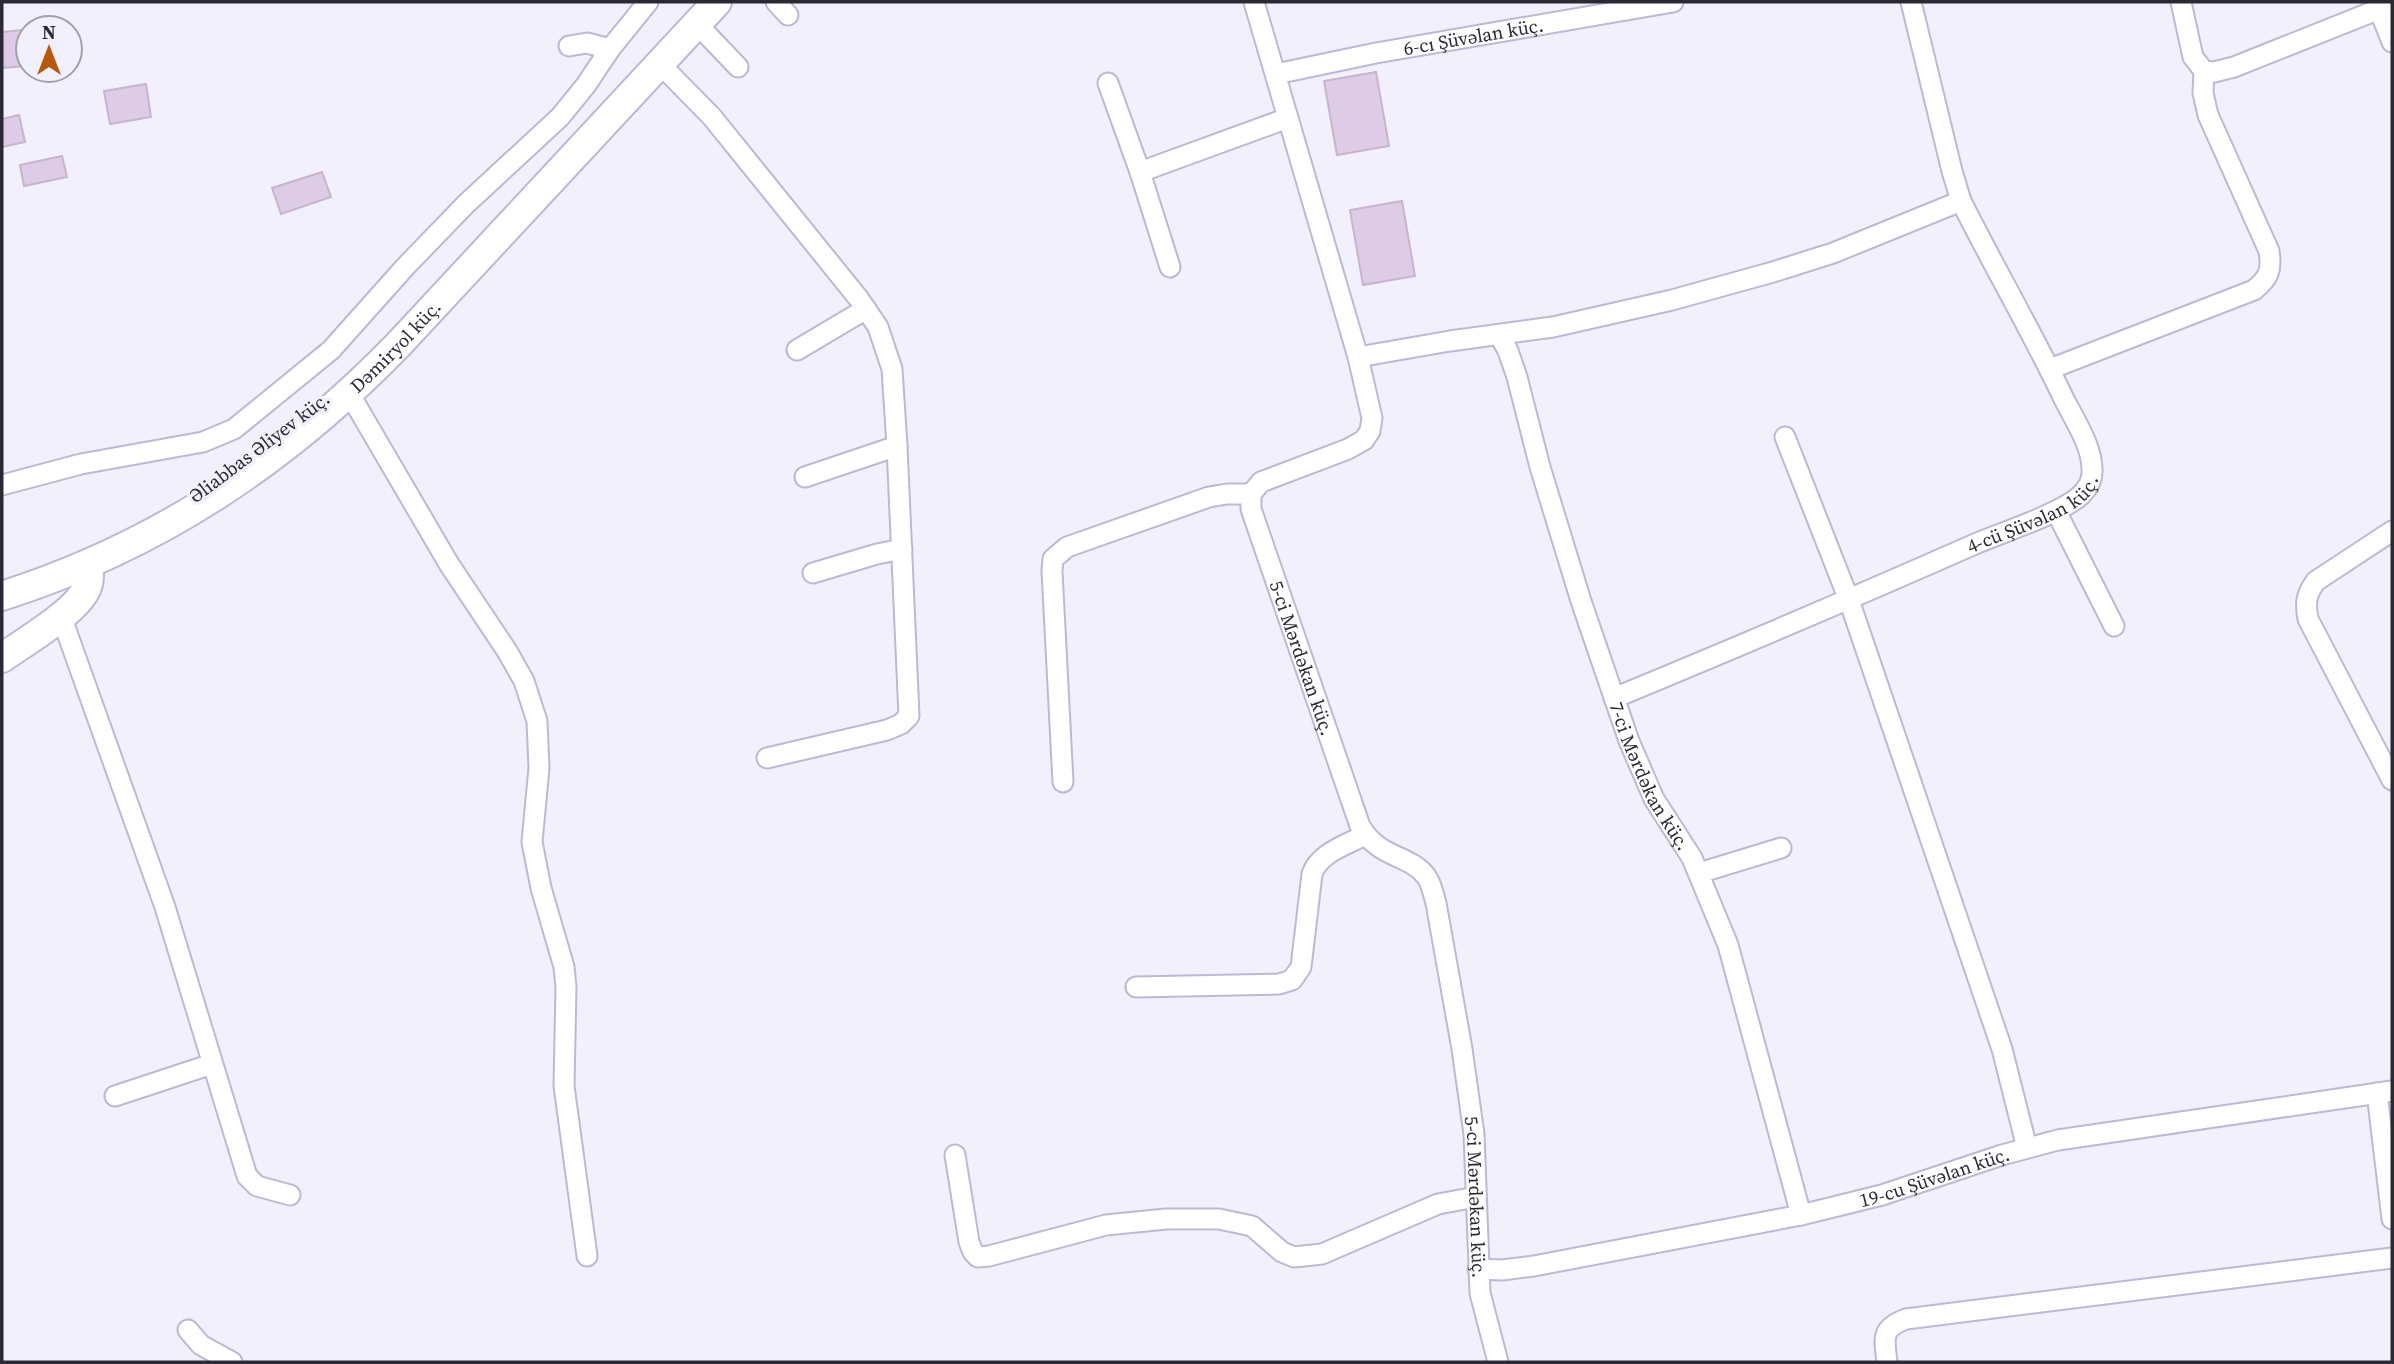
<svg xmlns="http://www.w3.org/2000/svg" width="2394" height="1364" font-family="'Source Serif 4',serif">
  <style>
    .building { fill: #decbe6; stroke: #c7b4ce; stroke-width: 2 }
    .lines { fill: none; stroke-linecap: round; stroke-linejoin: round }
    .street-casing { stroke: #bdb8d6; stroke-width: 23 }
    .secondary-casing { stroke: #bdb8d6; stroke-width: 32 }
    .street { stroke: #fff; stroke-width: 19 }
    .secondary { stroke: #fff; stroke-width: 28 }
    .labels { text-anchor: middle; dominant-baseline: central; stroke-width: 7; stroke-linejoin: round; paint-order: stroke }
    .street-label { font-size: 19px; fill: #2b2935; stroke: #f2f0fc }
  </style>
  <rect width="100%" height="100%" fill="#f2f0fc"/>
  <!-- building -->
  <path class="building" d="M23,30L25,66L2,68V32Z
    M1376,72L1389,146L1337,155L1324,81Z
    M146,84L151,117L110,124L104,91Z
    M19,115L25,142L2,147V119Z
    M62,156L67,177L24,186L20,165Z
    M322,172L331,197L281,214L272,188Z
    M1402,201L1415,276L1363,285L1350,210Z"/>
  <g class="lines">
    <defs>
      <g id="street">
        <path d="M776,2L788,15"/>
        <path id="s1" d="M1254,2L1358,357L1372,418L1370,431L1364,440L1348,449L1261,482L1251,494V509L1360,826C1379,859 1409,854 1426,876C1432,884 1433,894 1436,903L1462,1049L1474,1134L1480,1293L1498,1362"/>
        <path d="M2181,2L2193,57L2204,71L2214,72L2234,67L2392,4"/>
        <path d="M2379,9L2392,42"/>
        <path d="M697,24L738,67"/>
        <path d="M569,46L587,43L610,49"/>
        <path d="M660,64L712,117L859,299L878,327L892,369L897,446L909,716L901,724L887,730L767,758"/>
        <path id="s2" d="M1276,74L1376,53L1673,2"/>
        <path d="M1108,83L1140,172L1170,267"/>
        <path d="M1140,172L1288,118"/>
        <path id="s3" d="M1500,336L1508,351L1517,377L1540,467L1581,601L1629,741L1654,799L1692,858L1728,945L1801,1215"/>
        <path d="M797,350L866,309"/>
        <path d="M1358,357L1450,341L1553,327L1672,300L1773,272L1833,253L1961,201"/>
        <path d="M2050,369L2254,290C2269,278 2272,270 2269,251L2208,115L2203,93L2204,71"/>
        <path d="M349,393L449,564L507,651L524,681L537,721L539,768L532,842L541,888L564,967L566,987L564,1086L587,1256"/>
        <path d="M1785,437L1849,600L2002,1049L2027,1148"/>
        <path d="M805,477L897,446"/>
        <path d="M2,485L81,464L203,442L234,429L331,350L406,266L466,204L560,117L586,85L610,49L648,2"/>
        <path d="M2056,511L2114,626"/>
        <path d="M2392,531L2316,581C2306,594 2305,603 2308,619L2392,780"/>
        <path d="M813,573L877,554L902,549"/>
        <path d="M61,616L165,907L247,1176L257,1186L290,1195"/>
        <path id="s4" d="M1614,698C1735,648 1855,597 1975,544C2003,532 2060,514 2081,495C2087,489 2092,482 2092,472C2093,447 2075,421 2064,399C2032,332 1994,267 1961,201L1952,171L1911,2"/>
        <path d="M1063,782L1052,571L1053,559L1067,547L1209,497L1227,494H1251"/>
        <path d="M1699,873L1781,848"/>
        <path d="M1136,987L1279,984L1292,980L1301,967L1312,874C1319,853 1346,845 1365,835"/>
        <path d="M2377,1093L2392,1219"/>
        <path d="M115,1096L212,1064"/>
        <path d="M955,1155L969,1242L973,1252L978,1257L989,1256L1106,1225L1166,1219H1219L1252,1226L1282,1252L1294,1257L1322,1254L1438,1204L1476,1197"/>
        <path id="s5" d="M1478,1269L1502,1270L1534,1266L1801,1215L1882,1195L2002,1155L2058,1140L2392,1091"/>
        <path d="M188,1330L201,1345L232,1362"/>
        <path d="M1887,1362C1884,1338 1881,1328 1906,1319L2392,1258"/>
      </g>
      <g id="secondary">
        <path id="s6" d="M2,596C158,546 284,462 398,345L717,2"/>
        <path d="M2,658C23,643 74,613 85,591C90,583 89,573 89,564"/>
      </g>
    </defs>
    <!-- street casing -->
    <use href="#street" class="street-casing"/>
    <!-- secondary casing -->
    <use href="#secondary" class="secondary-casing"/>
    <!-- street -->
    <use href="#street" class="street"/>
    <!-- secondary -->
    <use href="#secondary" class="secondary"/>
  </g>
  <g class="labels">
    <!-- street labels -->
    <g class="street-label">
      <text stroke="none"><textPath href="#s2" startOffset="201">6-cı Şüvəlan küç.</textPath></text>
      <text stroke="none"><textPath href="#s6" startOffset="471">Dəmiryol küç.</textPath></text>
      <text transform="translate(259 447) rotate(-37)">Əliabbas Əliyev küç.</text>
      <text stroke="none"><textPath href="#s4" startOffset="458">4-cü Şüvəlan küç.</textPath></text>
      <text stroke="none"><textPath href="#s1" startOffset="756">5-ci Mərdəkan küç.</textPath></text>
      <text stroke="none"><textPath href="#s3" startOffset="466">7-ci Mərdəkan küç.</textPath></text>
      <text stroke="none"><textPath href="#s5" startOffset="467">19-cu Şüvəlan küç.</textPath></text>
      <text stroke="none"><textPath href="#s1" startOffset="1344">5-ci Mərdəkan küç.</textPath></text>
    </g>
  </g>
  <!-- border -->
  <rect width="2394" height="1364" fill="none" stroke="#2b2935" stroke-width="7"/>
  <!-- north arrow -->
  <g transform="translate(49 49)"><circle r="33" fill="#f2f0fc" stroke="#a2a0ac" stroke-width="2"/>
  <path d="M0-5L12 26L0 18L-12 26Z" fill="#b7580f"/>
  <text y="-10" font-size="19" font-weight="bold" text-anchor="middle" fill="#2b2935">N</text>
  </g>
</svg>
